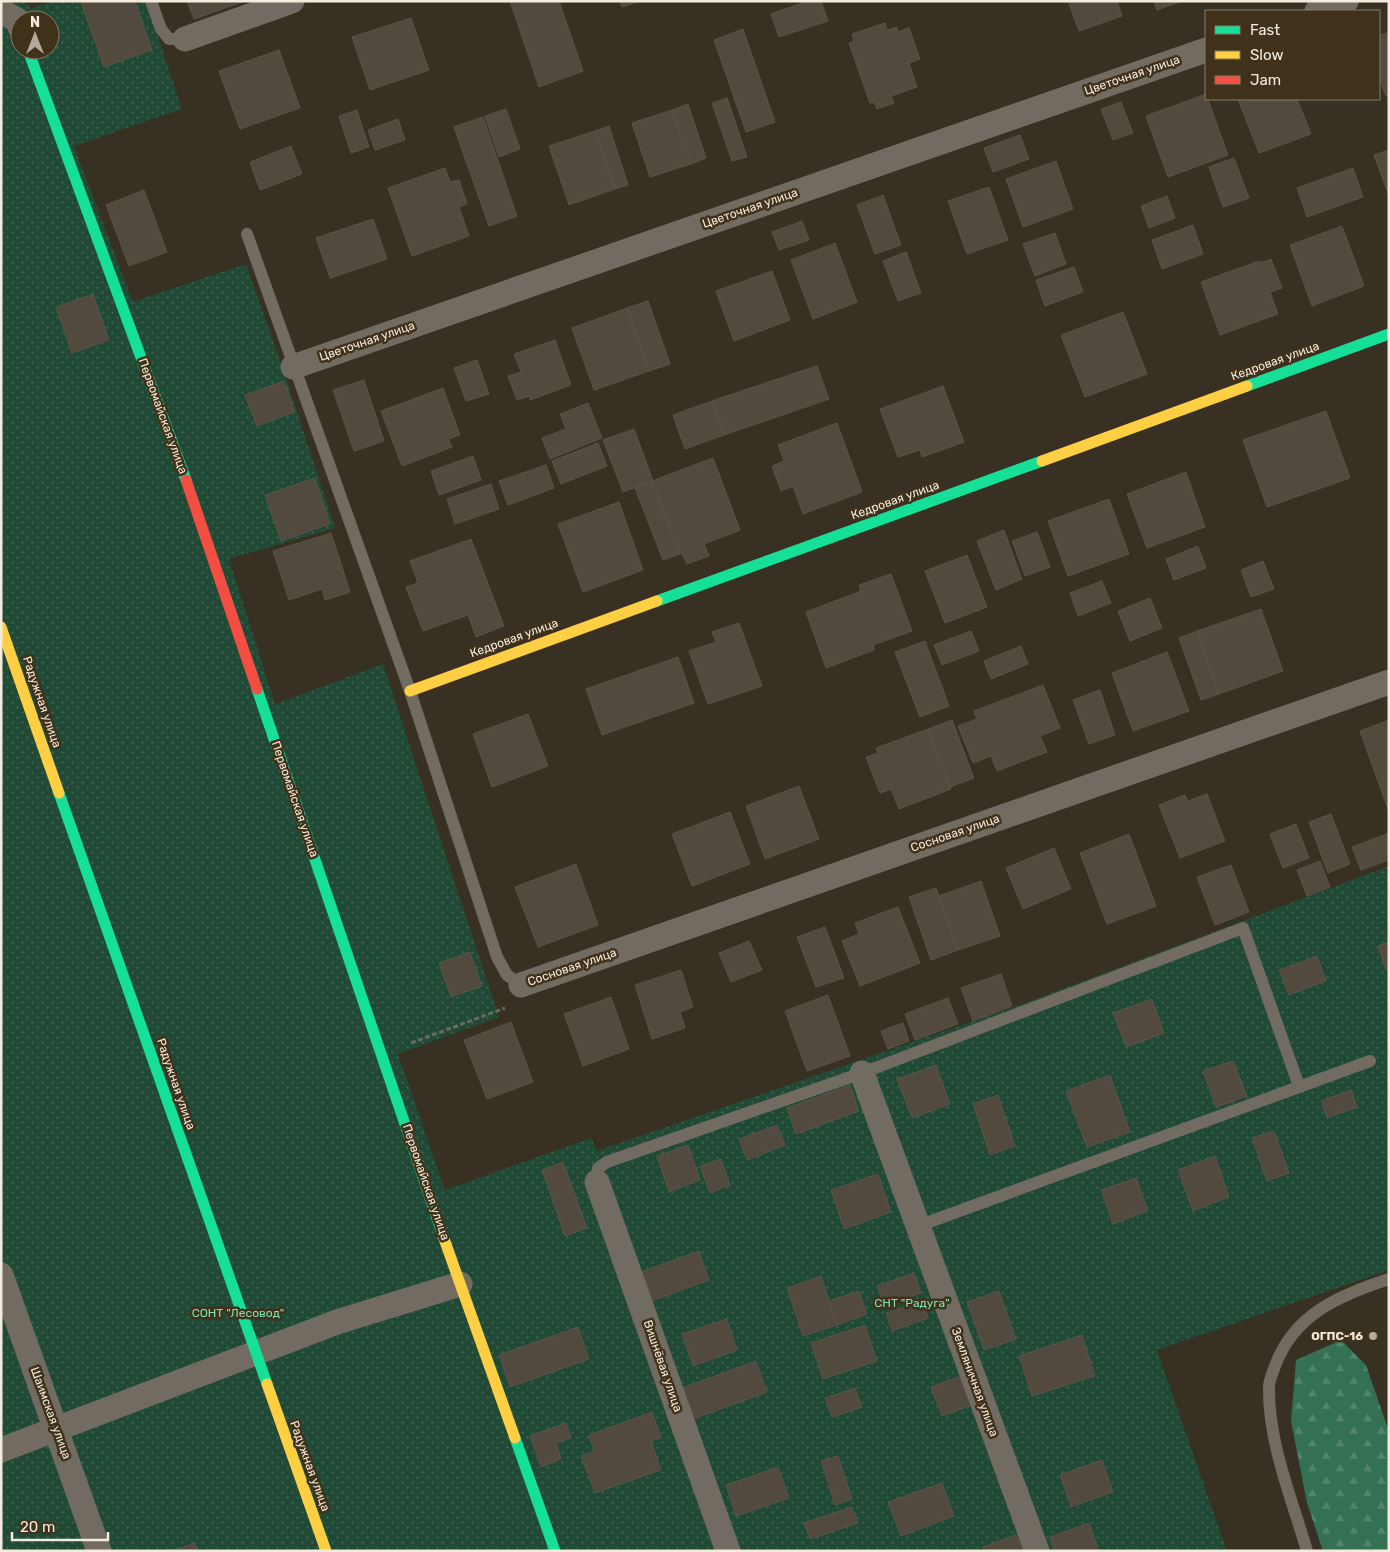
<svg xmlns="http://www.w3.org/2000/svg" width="1390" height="1552" font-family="Rubik,sans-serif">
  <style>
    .grass { fill: url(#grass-dots); fill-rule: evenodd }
    .forest { fill: url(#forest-firs) }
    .building { fill: #524a3f; stroke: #5b5348 }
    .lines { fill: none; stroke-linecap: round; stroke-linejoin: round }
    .path { stroke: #6e6960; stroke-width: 3; stroke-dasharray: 5 2.5; stroke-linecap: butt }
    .lane { stroke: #716b61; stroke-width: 12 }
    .street { stroke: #716b61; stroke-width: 25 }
    .fast { stroke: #16e098; stroke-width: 11 }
    .slow { stroke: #ffcf43; stroke-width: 11 }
    .jam { stroke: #f24e42; stroke-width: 11 }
    .poi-dot { fill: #b2aa9c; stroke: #40321a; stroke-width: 2 }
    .labels { text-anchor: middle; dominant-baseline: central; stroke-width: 5; stroke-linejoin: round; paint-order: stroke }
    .street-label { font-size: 12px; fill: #f4ebdd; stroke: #40321a }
    .park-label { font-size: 12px; fill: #7de3b5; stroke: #40321a }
    .poi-label { font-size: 12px; font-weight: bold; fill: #f4ebdd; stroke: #40321a; text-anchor: end }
  </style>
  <defs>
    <pattern id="grass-dots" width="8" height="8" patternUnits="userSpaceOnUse" patternTransform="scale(1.25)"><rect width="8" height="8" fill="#204a36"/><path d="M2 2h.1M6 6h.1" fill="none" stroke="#416453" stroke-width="1.8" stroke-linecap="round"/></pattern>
    <pattern id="forest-firs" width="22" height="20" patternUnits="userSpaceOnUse" patternTransform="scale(1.25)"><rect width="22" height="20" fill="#347054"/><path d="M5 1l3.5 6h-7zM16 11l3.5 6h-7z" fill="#52856c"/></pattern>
  </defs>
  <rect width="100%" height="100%" fill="#383022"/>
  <!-- grass -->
  <path class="grass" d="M1,1H26L30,9L53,1H146L182,109L74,146L133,302L246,264L284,372L335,528L229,559L275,704L383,664L499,1017L398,1054L445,1190L591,1138L597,1151L1014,1007L1389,866V1270L1157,1350L1227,1551H1ZM20,20H50V50H20Z"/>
  <!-- forest -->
  <path class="forest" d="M1341,1340L1366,1365L1389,1432V1551H1323L1307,1503L1291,1421L1296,1360Z"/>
  <!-- building -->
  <path class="building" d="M135,1L152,50L104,67L81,2Z
    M187,1H242V2L194,19Z
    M510,1H559L583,71L539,87Z
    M620,1H640L622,7Z
    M808,1H821L828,21L779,37L771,14Z
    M1068,1H1117L1122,16L1079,31Z
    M1154,1H1182L1157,10Z
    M411,18L429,70L370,90L352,37Z
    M885,23L887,30L897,27L898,32L909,28L920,59L909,63L917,87L891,96L894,103L877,109L874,102L870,103L849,43L854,41L852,34Z
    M743,29L775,122L746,132L714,40Z
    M1389,32V95L1386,96L1379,78V36Z
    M279,50L300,108L240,129L219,71Z
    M1206,94L1228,155L1168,177L1146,116Z
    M727,98L747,157L732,161L712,103Z
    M1238,99H1297L1311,134L1259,153Z
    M1121,102L1133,133L1113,140L1101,109Z
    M688,104L706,158L691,164L672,110Z
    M506,109L520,149L499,157L485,116Z
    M357,110L369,147L351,153L339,116Z
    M672,110L691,164L650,177L632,123Z
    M483,117L517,216L489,226L454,127Z
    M398,119L405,140L375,150L368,130Z
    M609,126L628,185L615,189L595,131Z
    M595,131L615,189L569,205L549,146Z
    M1020,135L1029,159L993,172L984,148Z
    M291,146L302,174L260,190L250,162Z
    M1389,150V196L1374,155Z
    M1234,158L1249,198L1223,207L1209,167Z
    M1056,161L1073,209L1023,227L1006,179Z
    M445,168L450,182L459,180L467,204L459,207L469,236L412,256L388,188Z
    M1353,168L1363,197L1307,217L1297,188Z
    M989,187L1008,240L967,254L948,201Z
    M144,190L167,252L129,266L106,205Z
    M883,195L901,245L875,254L857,205Z
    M1167,196L1175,218L1149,228L1141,206Z
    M373,219L387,259L330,278L316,238Z
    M802,221L809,240L779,250L772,232Z
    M1193,225L1203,254L1162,269L1152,240Z
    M1342,226L1364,286L1312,306L1290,245Z
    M1055,233L1066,264L1035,276L1023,244Z
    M835,243L857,302L813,319L791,260Z
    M906,252L921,293L898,301L883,261Z
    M1271,259L1282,288L1270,292L1278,314L1220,335L1201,282L1259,261L1260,263Z
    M1074,267L1083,292L1045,306L1036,280Z
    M772,271L790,320L734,341L716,291Z
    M93,294L109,340L72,353L56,307Z
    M648,301L670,364L649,371L627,308Z
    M627,308L649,371L594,390L572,328Z
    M1123,312L1147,374L1085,397L1061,335Z
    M555,340L571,385L530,400L529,396L517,400L508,376L521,372L514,354Z
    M477,360L489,394L466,401L454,368Z
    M817,366L829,399L724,435L712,401Z
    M364,380L384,441L354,451L333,390Z
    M284,381L295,412L257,426L245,395Z
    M943,386L964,442L922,457L920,450L898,457L880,409Z
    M443,388L460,435L448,439L452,447L402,466L381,411Z
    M712,401L724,435L685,449L673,415Z
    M588,403L602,438L550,459L542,438L566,429L560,414Z
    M1326,411L1350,478L1267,507L1243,440Z
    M837,423L862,492L803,514L793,486L781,491L772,466L784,461L778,445Z
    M634,429L653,481L623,492L603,440Z
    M598,443L607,466L561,484L552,461Z
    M473,456L481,480L439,495L431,471Z
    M713,458L740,530L704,544L709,556L687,564L682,553L680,554L652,481Z
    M546,465L554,488L508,505L499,481Z
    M1186,472L1205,527L1147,548L1127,494Z
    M315,478L330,524L281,541L265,495Z
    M652,481L680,554L663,560L635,488Z
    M491,484L499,509L455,524L447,499Z
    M1109,499L1129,554L1068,576L1048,521Z
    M619,502L643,570L583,592L558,524Z
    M1004,530L1022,579L996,590L977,541Z
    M1037,532L1050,567L1025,576L1012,541Z
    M331,533L350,592L325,600L322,589L289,600L273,551Z
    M471,539L504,626L476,637L468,615L423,631L406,587L418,583L410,561Z
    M1198,546L1206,568L1174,580L1166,559Z
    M967,555L987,607L945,623L925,571Z
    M1263,561L1274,589L1251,597L1241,570Z
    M891,574L912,631L873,645L874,650L826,668L806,612L861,591L859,585Z
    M1102,581L1111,603L1078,616L1070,593Z
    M1150,598L1162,628L1130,641L1118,611Z
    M1261,609L1283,671L1219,694L1197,631Z
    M739,623L762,686L708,704L689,651L716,642L712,632Z
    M971,631L979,651L942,665L934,645Z
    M1197,631L1219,694L1201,700L1179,638Z
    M925,641L949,706L920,717L895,652Z
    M1021,646L1028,664L991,679L984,661Z
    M1167,652L1189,711L1133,731L1112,673Z
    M678,657L694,703L602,735L586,689Z
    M1043,685L1060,728L1040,736L1047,752L997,771L991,756L973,763L958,726L977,719L974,711Z
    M1100,690L1115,735L1089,744L1073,700Z
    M528,714L548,766L492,787L473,734Z
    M952,720L974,778L950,787L928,729Z
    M1389,720V812L1360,731Z
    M928,729L951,789L899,809L891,789L880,793L866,757L878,753L876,748Z
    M799,786L819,839L765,859L746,806Z
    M1207,794L1225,841L1180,858L1159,805L1185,795L1188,801Z
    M730,812L750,864L692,886L672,834Z
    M1331,814L1350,864L1328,873L1309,822Z
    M1296,824L1309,858L1283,868L1270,834Z
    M1389,833V860L1361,870L1352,847Z
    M1129,834L1156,906L1107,924L1080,853Z
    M1054,848L1071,889L1023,909L1006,868Z
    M1320,861L1330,887L1307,896L1297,870Z
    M576,864L598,925L538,947L515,887Z
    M1231,865L1249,912L1215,925L1197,877Z
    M981,881L1000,936L958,950L939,896Z
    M936,888L958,950L931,960L909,897Z
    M898,907L920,963L860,986L842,941L859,934L855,923Z
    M825,927L844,978L816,987L797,937Z
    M749,941L762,970L731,982L719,953Z
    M1389,942V969L1386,970L1378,946Z
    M470,952L482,986L451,997L439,963Z
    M1317,956L1326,981L1289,995L1279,970Z
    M681,970L693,1007L680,1012L685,1028L652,1039L635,985Z
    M1001,974L1012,1006L973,1021L961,988Z
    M828,995L850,1056L807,1071L785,1011Z
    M611,997L629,1049L583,1066L564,1014Z
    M948,998L958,1024L915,1040L905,1014Z
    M1152,999L1164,1033L1126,1047L1113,1013Z
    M511,1022L533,1082L487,1099L464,1040Z
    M903,1023L909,1041L888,1049L881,1031Z
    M1233,1061L1247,1096L1216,1107L1203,1071Z
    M936,1065L950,1104L912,1118L897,1079Z
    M1110,1075L1130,1132L1087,1147L1066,1091Z
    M850,1085L859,1111L796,1134L787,1108Z
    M1351,1090L1357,1107L1327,1118L1321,1101Z
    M998,1095L1015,1146L990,1155L973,1104Z
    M777,1125L785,1145L747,1160L739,1139Z
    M1274,1131L1289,1173L1267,1181L1252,1138Z
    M688,1145L700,1180L669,1192L657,1156Z
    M1215,1156L1229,1197L1193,1211L1178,1170Z
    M721,1159L730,1185L710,1193L700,1166Z
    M563,1162L587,1228L565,1236L542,1170Z
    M878,1174L891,1212L844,1229L831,1190Z
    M1136,1178L1148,1211L1113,1224L1101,1190Z
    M699,1251L709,1280L652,1301L641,1272Z
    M914,1273L921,1293L884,1306L877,1286Z
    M821,1276L837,1325L803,1336L787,1288Z
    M859,1291L867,1314L837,1325L829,1301Z
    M999,1291L1016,1339L984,1350L967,1302Z
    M922,1301L928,1318L892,1331L886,1313Z
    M727,1319L737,1350L693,1366L682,1334Z
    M865,1325L877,1361L823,1379L811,1343Z
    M578,1327L589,1359L510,1387L499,1355Z
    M1082,1335L1095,1376L1032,1396L1019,1356Z
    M756,1361L767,1392L693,1419L682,1388Z
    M961,1376L972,1405L942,1416L931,1387Z
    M855,1388L862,1407L832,1417L825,1398Z
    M652,1412L661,1438L651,1441L661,1470L595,1493L581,1456L594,1451L589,1435Z
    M566,1423L571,1438L556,1443L561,1459L541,1467L530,1436Z
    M838,1456L852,1499L835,1505L821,1461Z
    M1102,1460L1113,1492L1071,1507L1060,1475Z
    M778,1467L789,1498L736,1516L726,1485Z
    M942,1483L954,1516L901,1536L888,1502Z
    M852,1507L858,1523L810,1539L804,1523Z
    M1089,1523L1099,1551H1054L1050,1537Z
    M1018,1534L1024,1551H984L983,1547Z
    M195,1543L197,1551H173Z"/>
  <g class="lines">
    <!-- path -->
    <path class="path" d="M411,1043L505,1008"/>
    <!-- lane -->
    <path class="lane" d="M151,1L161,29L169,39H185
      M247,234L410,691L497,957L507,975L521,985
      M597,1182L598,1168L607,1162L862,1073L1243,928L1299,1086
      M918,1226L1370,1061
      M1307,1551C1292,1499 1268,1442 1269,1387C1269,1380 1273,1372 1275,1366C1294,1314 1340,1295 1389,1279"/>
    <!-- street -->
    <path class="street" d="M1,11L17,20L20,27
      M1317,11L1346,1
      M185,39L292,1
      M293,367L1206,50
      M521,985L1389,682
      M862,1073L1037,1551
      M597,1182L728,1551
      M1,1275L99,1551
      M1,1450L337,1322L460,1284"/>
    <!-- fast -->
    <path class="fast" d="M28,50L186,480
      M1247,386L1389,334
      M657,601L1042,461
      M257,689L442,1233
      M59,793L267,1384
      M515,1438L555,1551"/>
    <!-- slow -->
    <path class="slow" d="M1042,461L1247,386
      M1,627L59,793
      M410,691L657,601
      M442,1233L515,1438
      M267,1384L326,1551"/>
    <!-- jam -->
    <path class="jam" d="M186,480L257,689"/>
  </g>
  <!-- markers -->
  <circle class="poi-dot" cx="1373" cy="1336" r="5"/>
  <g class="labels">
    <!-- street labels -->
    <g class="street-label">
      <text transform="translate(1132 75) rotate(-19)">Цветочная улица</text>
      <text transform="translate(750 208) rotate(-19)">Цветочная улица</text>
      <text transform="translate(367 341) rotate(-19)">Цветочная улица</text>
      <text transform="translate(1275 361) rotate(-20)">Кедровая улица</text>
      <text transform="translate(163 416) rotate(70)">Первомайская улица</text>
      <text transform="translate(895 500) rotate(-20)">Кедровая улица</text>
      <text transform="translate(514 638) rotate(-20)">Кедровая улица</text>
      <text transform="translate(42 702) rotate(71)">Радужная улица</text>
      <text transform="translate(295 799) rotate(71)">Первомайская улица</text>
      <text transform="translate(955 833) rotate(-19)">Сосновая улица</text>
      <text transform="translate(572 967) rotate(-19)">Сосновая улица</text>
      <text transform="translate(176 1084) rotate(71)">Радужная улица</text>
      <text transform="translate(426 1182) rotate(71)">Первомайская улица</text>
      <text transform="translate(663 1366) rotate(71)">Вишнёвая улица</text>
      <text transform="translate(975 1382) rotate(70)">Земляничная улица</text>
      <text transform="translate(51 1413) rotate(70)">Шаимская улица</text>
      <text transform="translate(310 1466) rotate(70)">Радужная улица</text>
    </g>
    <!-- park labels -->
    <g class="park-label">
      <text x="912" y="1303">СНТ "Радуга"</text>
      <text x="238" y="1313">СОНТ "Лесовод"</text>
    </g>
    <!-- poi labels -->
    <g class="poi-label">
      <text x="1363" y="1336">ОГПС-16</text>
    </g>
  </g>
  <!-- border -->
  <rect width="1390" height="1552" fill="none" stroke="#f4ebdd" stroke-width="5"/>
  <!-- legend -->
  <rect x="1205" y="10" width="175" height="90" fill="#40321a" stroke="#887c68"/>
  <rect x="1215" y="26" width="25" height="8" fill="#16e098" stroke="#887c68"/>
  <text x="1250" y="35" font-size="15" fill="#f4ebdd">Fast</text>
  <rect x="1215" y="51" width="25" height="8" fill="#ffcf43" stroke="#887c68"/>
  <text x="1250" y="60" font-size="15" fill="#f4ebdd">Slow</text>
  <rect x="1215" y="76" width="25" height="8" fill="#f24e42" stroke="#887c68"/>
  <text x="1250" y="85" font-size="15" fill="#f4ebdd">Jam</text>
  <!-- north arrow -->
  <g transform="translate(35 35)"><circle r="24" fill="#40321a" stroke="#887c68"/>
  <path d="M0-4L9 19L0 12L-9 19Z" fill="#b2aa9c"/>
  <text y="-8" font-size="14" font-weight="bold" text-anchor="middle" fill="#f4ebdd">N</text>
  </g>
  <!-- scale -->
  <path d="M12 1532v8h96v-8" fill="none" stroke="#f4ebdd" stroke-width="2.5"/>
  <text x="20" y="1532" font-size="15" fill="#f4ebdd" stroke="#40321a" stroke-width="4" paint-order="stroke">20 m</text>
</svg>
